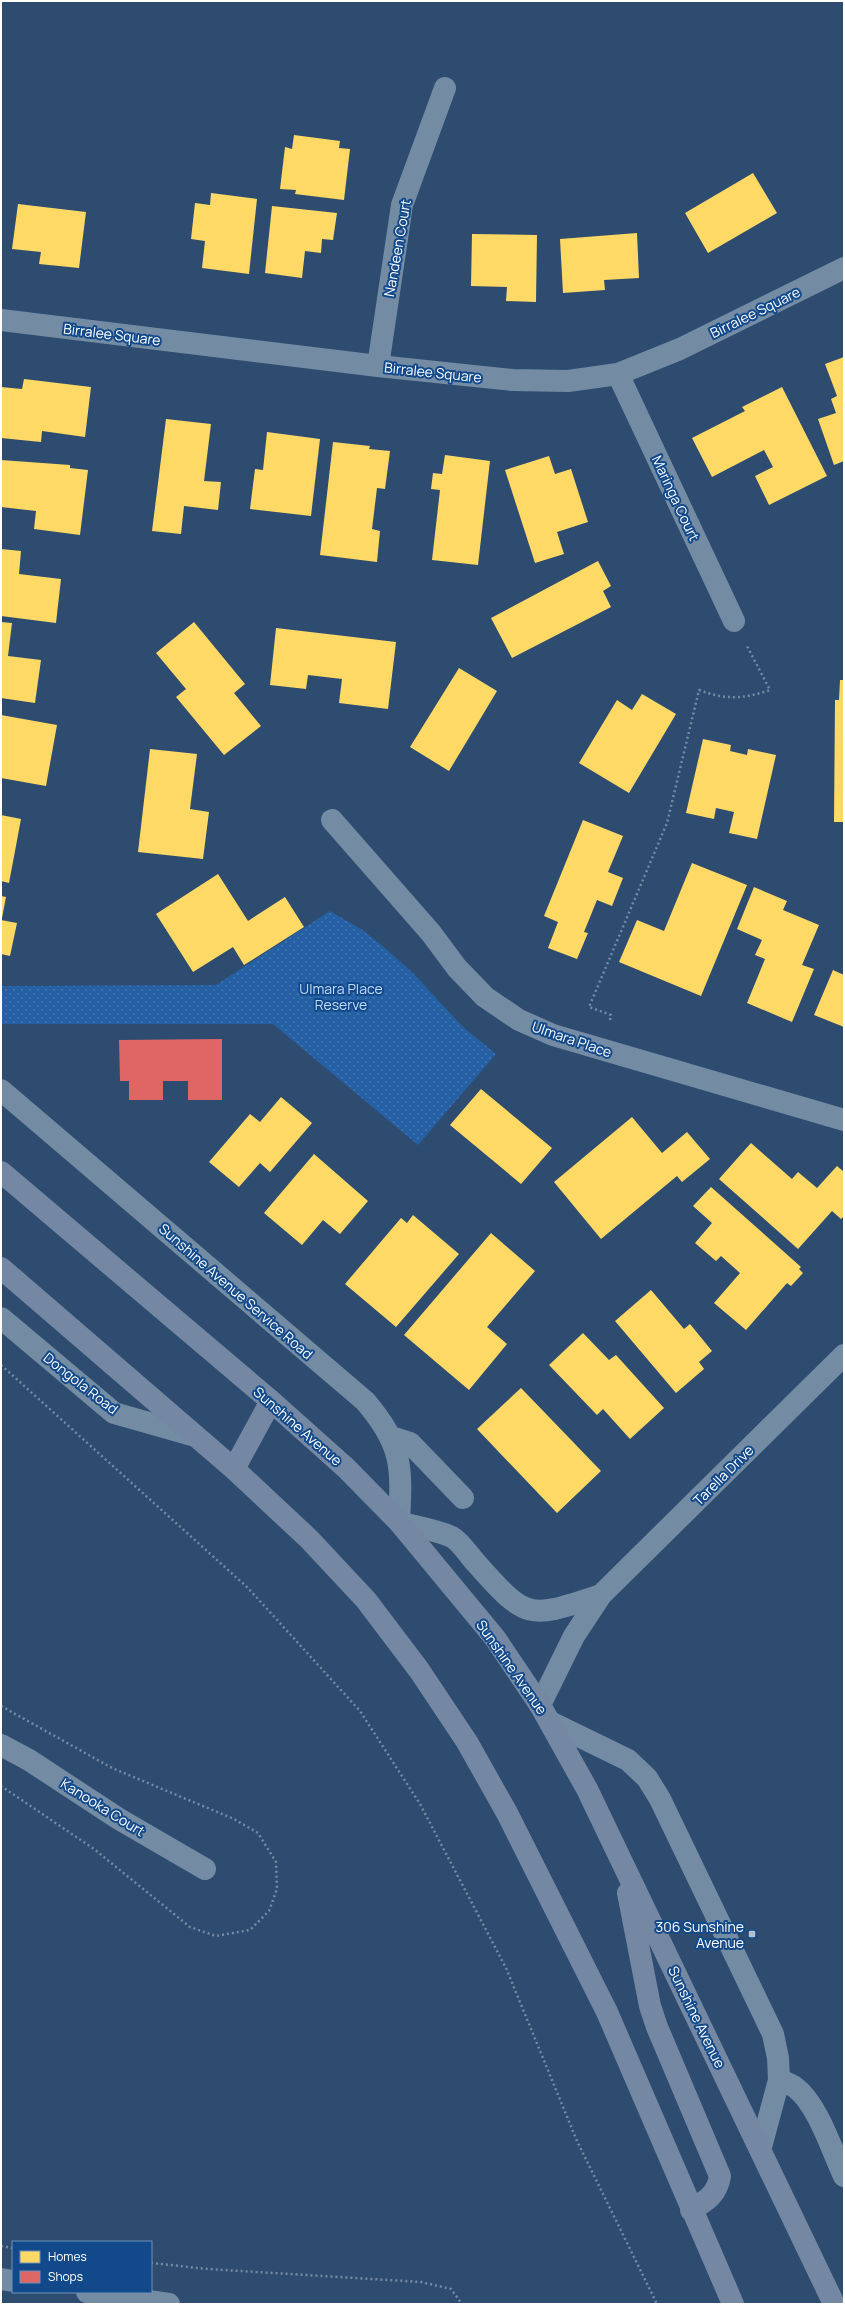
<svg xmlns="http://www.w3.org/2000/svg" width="845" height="2305" font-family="Manrope,sans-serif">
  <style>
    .park { fill: url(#park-dots) }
    .homes { fill: #ffd966 }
    .shops { fill: #e06666 }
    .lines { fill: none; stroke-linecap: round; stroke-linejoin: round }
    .path { stroke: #748ba4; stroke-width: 2.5; stroke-dasharray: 2 3; stroke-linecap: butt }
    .minor { stroke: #748ba4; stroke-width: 22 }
    .primary { stroke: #7488a3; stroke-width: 22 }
    .poi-dot { fill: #b6c0cd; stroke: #12498b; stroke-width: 1.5 }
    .labels { text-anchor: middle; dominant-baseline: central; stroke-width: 4; stroke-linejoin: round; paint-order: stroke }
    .street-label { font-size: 14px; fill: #fff; stroke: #12498b }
    .park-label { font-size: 14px; fill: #c0dcfc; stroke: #12498b }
    .poi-label { font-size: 14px; fill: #fff; stroke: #12498b; text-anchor: end }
  </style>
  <defs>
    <pattern id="park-dots" width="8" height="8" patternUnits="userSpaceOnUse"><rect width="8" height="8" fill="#2460a3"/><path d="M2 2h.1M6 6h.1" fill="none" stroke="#4578b1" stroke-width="1.8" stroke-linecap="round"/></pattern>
  </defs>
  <rect width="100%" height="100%" fill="#2d4c70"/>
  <!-- park -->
  <path class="park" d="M330,911L361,929L385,948L413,973L463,1027L496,1054L418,1145L273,1024H1V986L216,985Z"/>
  <!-- homes -->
  <path class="homes" d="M294,135L340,141L339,148L350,149L344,200L295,194L296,190L280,189L285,147L292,149Z
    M753,173L777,213L708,253L685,213Z
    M211,193L257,199L249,274L202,268L205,241L191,239L195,203L210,205Z
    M18,204L86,212L79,268L39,264L41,252L12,249Z
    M272,206L337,213L333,240L322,239L321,253L305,251L302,278L265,273Z
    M637,233L639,278L604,280L605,290L563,293L560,239Z
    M472,234L537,235L536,302L506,301L507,287L471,286Z
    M844,357V461L834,465L818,419L836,413L831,399L837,396L825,364Z
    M24,379L91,387L85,437L42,431L41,442L1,438V387L22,389Z
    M782,387L827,476L769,505L755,476L773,467L764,450L712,477L692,438L745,411L742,407Z
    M166,419L211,424L204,481L221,482L218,510L184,506L181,534L152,531Z
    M267,432L320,439L311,516L250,509L255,469L263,470Z
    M333,442L370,446L369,449L390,451L385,489L377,488L372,529L380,531L377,562L320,555Z
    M445,455L490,461L478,565L432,560L440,490L431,489L433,473L442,474Z
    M549,456L555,474L571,469L588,522L557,532L564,554L535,563L505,470Z
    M1,460L70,465V468L88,470L80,535L34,529L36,511L1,507Z
    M1,549L21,551L19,574L61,579L56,623L1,616Z
    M598,561L611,586L603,591L611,607L512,658L491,618Z
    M1,622L12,623L8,656L41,660L35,703L1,698Z
    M194,622L245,684L234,693L261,726L224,755L176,697L186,689L156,653Z
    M276,628L396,642L388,709L339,703L342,679L308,675L306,689L270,685Z
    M459,668L497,691L449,771L410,747Z
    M840,680H844V822H834L835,700H839Z
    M642,694L676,714L629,793L579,763L617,700L632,710Z
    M1,715L57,725L46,786L1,778Z
    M703,739L731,745L730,751L747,755L748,749L776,755L757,839L729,833L734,812L716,808L714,819L686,813Z
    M150,749L197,754L190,809L209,812L203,859L138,852Z
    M1,815L21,819L9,883L1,881Z
    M583,820L623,836L608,872L623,878L612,906L597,900L584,932L588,933L577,959L548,948L558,922L544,916Z
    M692,863L747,885L701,996L619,962L637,920L664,931Z
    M218,874L248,921L285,897L304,927L244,965L233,947L193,972L156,914Z
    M754,887L787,901L783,910L819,925L802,965L814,969L792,1022L747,1003L765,959L755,955L762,940L737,929Z
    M1,896L6,897L2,918L1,917Z
    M1,920L17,923L10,956L1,954Z
    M833,970L844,975V1027L814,1015Z
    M481,1089L552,1148L521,1184L450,1125Z
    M281,1097L312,1123L270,1172L260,1163L239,1187L209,1162L250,1114L260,1122Z
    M632,1117L662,1153L687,1132L710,1159L682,1182L677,1176L601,1239L554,1182Z
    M751,1143L792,1179L798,1172L817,1188L837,1166L844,1172V1216L841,1219L832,1211L798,1249L719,1179Z
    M314,1154L368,1201L340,1234L323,1220L302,1245L264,1213Z
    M711,1187L801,1267L799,1269L803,1273L791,1286L787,1283L746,1330L714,1303L740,1273L721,1256L716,1261L695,1243L712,1223L693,1206Z
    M413,1215L459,1254L396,1327L345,1284L401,1218L407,1223Z
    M491,1233L535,1271L487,1327L507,1344L469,1390L404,1335Z
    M651,1290L684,1329L690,1324L712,1351L699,1362L704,1369L676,1393L615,1321Z
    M583,1333L609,1360L616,1355L664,1408L630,1439L603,1409L597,1415L549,1365Z
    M521,1388L601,1471L557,1513L477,1429Z"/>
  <!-- shops -->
  <path class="shops" d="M222,1039V1100H188V1081H163V1100H129V1081H120L119,1040Z"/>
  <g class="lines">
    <!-- path -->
    <path class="path" d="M610,1020L611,1015L589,1007L667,823L699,690C725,700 744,699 770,690L747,646
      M1,1365L248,1588L360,1711L420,1804L506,1968L577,2141L657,2304
      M1,1706L112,1768L234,1819L258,1833L276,1862L277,1889L269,1911L250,1930L216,1936L190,1927L94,1849L1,1786
      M1,2246L13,2248
      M151,2263L208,2269L421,2282L451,2289L462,2304"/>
    <!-- minor -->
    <path class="minor" d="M1,320L378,366L512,380L568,381L618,374L680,349L844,268
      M378,366L402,205L445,88
      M618,374L734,621
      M332,820L431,933L457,968L485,997L519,1020L553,1035L844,1120
      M1,1090L365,1401C403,1445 402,1467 399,1522C416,1527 436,1530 452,1537C461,1542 470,1557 477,1564C528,1622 530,1618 601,1595
      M1,1318L114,1413L195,1436
      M391,1437L410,1443L463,1498
      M540,1705L574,1636L601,1595L844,1355
      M550,1722L628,1760L647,1778L660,1799L773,2034L778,2058L779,2080L761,2147
      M1,1745L29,1760L119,1819L205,1869
      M779,2080C785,2082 791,2084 796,2088C818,2105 832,2151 844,2176
      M1,2279L13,2281
      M87,2292L169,2304"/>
    <!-- primary -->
    <path class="primary" d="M1,1172L271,1401L346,1468L399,1522L495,1638L540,1705L587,1789L834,2304
      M1,1268L234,1469L309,1539L366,1600L419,1670L467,1742L507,1813L607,2012L733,2304
      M234,1469L271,1401
      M628,1893L650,2006L657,2027L720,2176C717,2195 706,2201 691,2210"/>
  </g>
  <!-- markers -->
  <rect class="poi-dot" x="748" y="1930" width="8" height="8" rx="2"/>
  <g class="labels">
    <!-- street labels -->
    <g class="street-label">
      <text transform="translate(397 248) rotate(-80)">Nandeen Court</text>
      <text transform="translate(755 312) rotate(-26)">Birralee Square</text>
      <text transform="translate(112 334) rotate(7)">Birralee Square</text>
      <text transform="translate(433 372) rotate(6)">Birralee Square</text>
      <text transform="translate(676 498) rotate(65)">Maringa Court</text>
      <text transform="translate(572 1039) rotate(19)">Ulmara Place</text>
      <text transform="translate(236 1291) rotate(41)">Sunshine Avenue Service Road</text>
      <text transform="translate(81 1383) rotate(38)">Dongola Road</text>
      <text transform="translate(298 1426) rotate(41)">Sunshine Avenue</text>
      <text transform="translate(723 1475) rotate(-45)">Tarella Drive</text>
      <text transform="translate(512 1667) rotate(55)">Sunshine Avenue</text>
      <text transform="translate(103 1807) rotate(32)">Kanooka Court</text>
      <text transform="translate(697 2017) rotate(64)">Sunshine Avenue</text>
    </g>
    <!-- park labels -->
    <g class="park-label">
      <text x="341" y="988">Ulmara Place<tspan x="341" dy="16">Reserve</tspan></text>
    </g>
    <!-- poi labels -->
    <g class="poi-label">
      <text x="744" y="1926">306 Sunshine<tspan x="744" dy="16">Avenue</tspan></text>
    </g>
  </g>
  <!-- border -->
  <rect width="845" height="2305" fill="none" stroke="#ffffff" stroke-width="4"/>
  <!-- legend -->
  <rect x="12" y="2241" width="140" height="52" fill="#12498b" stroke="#7192b9"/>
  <rect x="20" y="2251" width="20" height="12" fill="#ffd966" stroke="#7192b9"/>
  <text x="48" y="2261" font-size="12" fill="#ffffff">Homes</text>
  <rect x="20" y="2271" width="20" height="12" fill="#e06666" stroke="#7192b9"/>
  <text x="48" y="2281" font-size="12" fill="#ffffff">Shops</text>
</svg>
